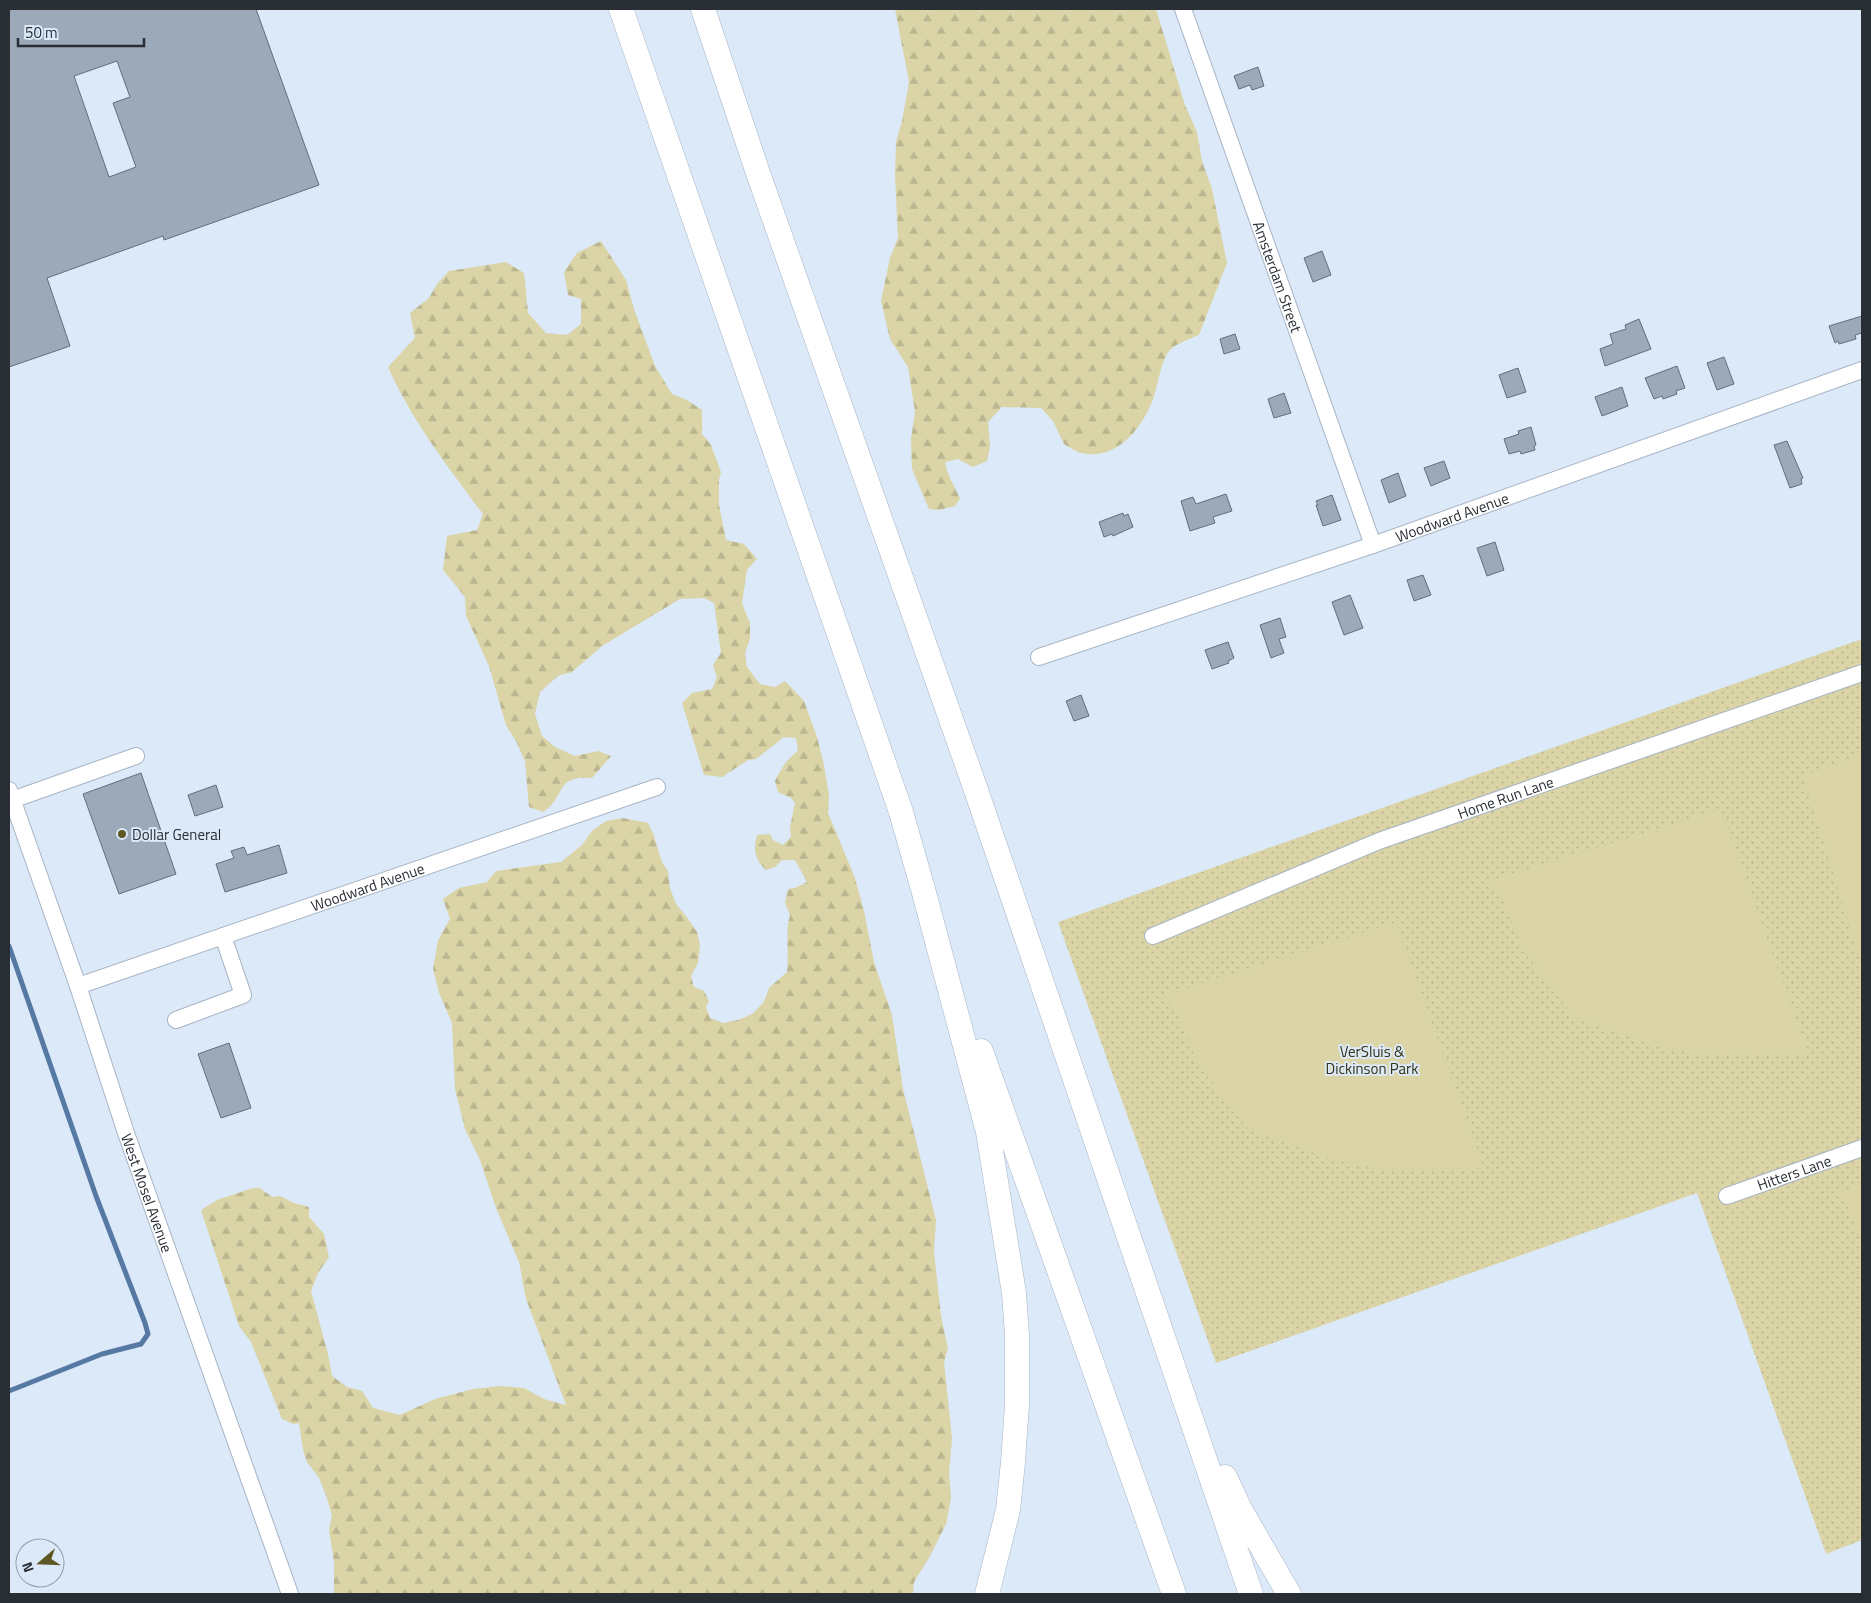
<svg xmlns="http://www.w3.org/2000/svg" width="1871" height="1603" font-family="'Titillium Web',sans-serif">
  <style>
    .grass { fill: url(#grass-dots) }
    .forest { fill: url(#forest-firs) }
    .pitch { fill: #dad4a6 }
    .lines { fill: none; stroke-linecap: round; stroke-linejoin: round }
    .stream { stroke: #5679a3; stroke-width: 5 }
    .building { fill: #9ca9b8; stroke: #626e7c; fill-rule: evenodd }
    .minor-casing { stroke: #a7b4c4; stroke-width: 18 }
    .highway-casing { stroke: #a7b4c4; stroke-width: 25 }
    .minor { stroke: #fff; stroke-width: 16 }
    .highway { stroke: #fff; stroke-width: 24 }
    .poi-dot { fill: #5f5824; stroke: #dbe9f9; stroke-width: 2 }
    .labels { text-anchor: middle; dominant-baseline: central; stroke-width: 4; stroke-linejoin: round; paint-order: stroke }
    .street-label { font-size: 15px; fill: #292e34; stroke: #dbe9f9 }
    .poi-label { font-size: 15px; fill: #292e34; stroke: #dbe9f9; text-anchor: start }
    .park-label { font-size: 15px; fill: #36310f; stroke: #dbe9f9 }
  </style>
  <defs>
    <pattern id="grass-dots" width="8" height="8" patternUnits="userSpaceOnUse" patternTransform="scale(1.25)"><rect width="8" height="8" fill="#dad4a6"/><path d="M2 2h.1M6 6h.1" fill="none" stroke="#bbb690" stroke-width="1.8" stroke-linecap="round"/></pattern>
    <pattern id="forest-firs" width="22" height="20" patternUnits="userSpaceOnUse" patternTransform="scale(1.25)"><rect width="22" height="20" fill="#dad4a6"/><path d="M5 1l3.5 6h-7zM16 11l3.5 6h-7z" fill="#bbb690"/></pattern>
  </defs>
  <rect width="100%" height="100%" fill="#dbe9f9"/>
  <!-- grass -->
  <path class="grass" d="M1862,639V1540L1826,1554L1697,1193L1216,1363L1058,922Z"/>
  <!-- forest -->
  <path class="forest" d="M895,9H1156L1185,105L1197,132L1202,161L1212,189L1227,263L1199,335C1189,339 1172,345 1167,354C1159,368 1158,387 1152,402C1140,431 1115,461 1081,453C1075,451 1069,447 1064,444L1053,421L1041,408L1002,407L988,422L990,447L987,461L973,467L958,459L945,462C947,476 955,486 960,499L955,506L939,510L929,509L912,469L911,439L915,412L908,367L890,339L881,301L890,258L898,238L895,175L896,142L902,121L909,82Z
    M601,241L626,280L634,309L655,366L672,394L687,400L702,410V434L711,445L721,472L719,480V505L726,540L744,544L757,559L747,570L742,603L750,623V639L745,653L747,667L760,684L775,687L785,681L804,701L817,737L824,765L829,796L828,813L855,878L864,911L874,962L892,1015L903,1089L936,1220L934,1252L941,1316L948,1348L944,1362L952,1438L949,1473L951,1498L946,1524L930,1556L914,1582L913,1594H334V1562L329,1530L332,1516L327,1498L319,1478L307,1462L303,1450L299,1423L293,1424L282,1419L251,1342L239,1326L201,1210L217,1200L253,1188H260L272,1197L280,1196L294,1203L309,1207V1217L324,1234L329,1257L318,1273L311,1291L328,1354L332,1376L347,1387L362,1391L373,1408L400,1415L435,1399L473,1389L501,1386L524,1388L544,1399L566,1405L526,1299L519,1262L496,1208L480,1160L465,1129L455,1089L452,1023L439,993L433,969L438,940L450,919L443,899L459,888L487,882L496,871L561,862L582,845L592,831L606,821L623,818L648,823L653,833L662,862L668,871L670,888L676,904L686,916L697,932L700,944L698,963L691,976L694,987L704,991L709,1001L706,1007L710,1018L723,1023L738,1020L752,1014L764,1002L769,988L787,972C789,953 785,932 790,915L785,903L788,889L795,888L807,882L795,860H782L775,867L766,870C755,859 753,851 757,835L770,834L773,840L783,845L791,837L790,827L795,803L791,798L778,792L775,781C781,768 787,759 798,751L796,738L784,737L756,759L748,760L722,777L704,775L682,703L692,693L712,689L717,677L713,665L721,653L714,603L704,598L680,599L602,646L572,672L558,676L540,692L535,714L542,736L555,747L575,756L598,751L611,756L592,778C553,775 567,797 543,812L529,807L525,761L516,741L506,725L489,666L466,616L465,597L443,570L447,536L477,530L483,514C448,467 412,421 388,367L415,338L410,313L429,298L437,284L449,271L506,262L524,273L528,313L546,333L567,335L581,324V299L568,295L564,272L577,253Z"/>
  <!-- pitch -->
  <path class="pitch" d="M1862,754V966L1803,776Z
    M1721,809L1809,1055L1706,1056L1656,1046L1574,1017L1524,951L1503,901L1489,881Z
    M1396,922L1484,1168L1380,1170L1331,1159L1249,1130L1198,1064L1178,1014L1164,995Z
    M1862,1183V1240L1841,1192Z"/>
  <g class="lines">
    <!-- stream -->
    <path class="stream" d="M9,946L96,1196L145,1323L148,1334L141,1344L102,1354L9,1391"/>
  </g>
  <!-- building -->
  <path class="building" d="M9,9H256L319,185L164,240L163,236L47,278L70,346L9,367ZM117,61L130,97L113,103L136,167L109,177L74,76Z
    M1258,67L1264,86L1252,90L1250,85L1239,89L1234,76Z
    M1322,251L1331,275L1313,282L1304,258Z
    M1862,316V333L1855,335L1856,339L1839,344L1838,341L1835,343L1829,326Z
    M1639,319L1651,349L1605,366L1600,349L1613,344L1610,334L1626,329L1625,325Z
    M1235,334L1240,349L1224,354L1220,339Z
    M1724,357L1734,384L1717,390L1707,363Z
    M1677,366L1685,388L1676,391L1677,394L1663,399L1662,396L1654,399L1645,378Z
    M1518,368L1526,392L1507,398L1499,375Z
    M1622,387L1628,406L1602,416L1595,397Z
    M1284,393L1291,413L1274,418L1268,399Z
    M1531,427L1536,445L1534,446L1535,450L1521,454L1520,451L1509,454L1504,439L1519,434L1518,431Z
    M1787,441L1803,478L1801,479L1802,484L1790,488L1774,445Z
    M1444,461L1450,478L1431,486L1424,468Z
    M1398,473L1406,496L1389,503L1381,480Z
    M1226,494L1232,511L1213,517L1215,523L1190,531L1181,501L1193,497L1196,504Z
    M1332,495L1341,520L1323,526L1316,505H1318L1316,501Z
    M1123,513L1124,516L1128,514L1133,527L1113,536L1112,534L1104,537L1099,522Z
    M1495,542L1504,570L1487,576L1477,548Z
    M1423,575L1431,595L1414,601L1407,580Z
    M1350,595L1363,628L1344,635L1332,602Z
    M1280,618L1286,637L1279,639L1284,653L1271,658L1260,625Z
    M1228,642L1234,658L1228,661L1229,663L1212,669L1205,650Z
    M1081,695L1089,716L1074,721L1066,701Z
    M141,773L176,874L119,894L83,794Z
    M216,785L223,807L195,816L188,795Z
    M279,845L287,873L225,892L216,864L234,858L231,851L244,847L247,855Z
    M229,1043L251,1108L221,1118L198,1054Z"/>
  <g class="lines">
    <defs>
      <g id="minor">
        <path id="s1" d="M1183,9L1373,545"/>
        <path id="s2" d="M1039,657L1373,545L1862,370"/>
        <path id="s3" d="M9,790L78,986L126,1133L290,1594"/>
        <path d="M12,800L136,756"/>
        <path id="s4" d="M1153,936L1379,841L1862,673"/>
        <path id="s5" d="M78,986L657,787"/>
        <path d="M176,1020L243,995L223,936"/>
        <path id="s6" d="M1727,1196L1862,1148"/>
      </g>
      <path id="highway" d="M621,9L901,812L923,889L988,1132L1014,1293L1017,1335V1405L1013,1462L1008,1510L987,1594
        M703,9L758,173L976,790L1251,1594
        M981,1051L1174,1594
        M1225,1477L1241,1511L1289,1594"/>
    </defs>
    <!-- minor casing -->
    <use href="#minor" class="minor-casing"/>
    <!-- highway casing -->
    <use href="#highway" class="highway-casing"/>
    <!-- minor -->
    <use href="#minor" class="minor"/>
    <!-- highway -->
    <use href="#highway" class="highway"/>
  </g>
  <!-- markers -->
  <circle class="poi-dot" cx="122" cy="834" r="5"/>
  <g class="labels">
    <!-- street labels -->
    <g class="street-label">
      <text stroke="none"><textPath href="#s1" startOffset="284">Amsterdam Street</textPath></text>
      <text stroke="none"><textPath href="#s2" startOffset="436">Woodward Avenue</textPath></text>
      <text stroke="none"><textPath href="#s4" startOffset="379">Home Run Lane</textPath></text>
      <text stroke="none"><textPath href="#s5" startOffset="306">Woodward Avenue</textPath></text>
      <text stroke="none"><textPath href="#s6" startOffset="71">Hitters Lane</textPath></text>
      <text stroke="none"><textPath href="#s3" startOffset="426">West Mosel Avenue</textPath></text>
    </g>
    <!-- poi labels -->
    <g class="poi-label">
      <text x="132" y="834">Dollar General</text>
    </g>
    <!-- park labels -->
    <g class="park-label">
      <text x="1372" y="1051">VerSluis &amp;<tspan x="1372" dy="17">Dickinson Park</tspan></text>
    </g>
  </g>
  <!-- border -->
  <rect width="1871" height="1603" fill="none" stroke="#292e34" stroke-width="20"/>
  <!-- north arrow -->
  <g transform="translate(40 1563) rotate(251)"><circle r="24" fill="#dbe9f9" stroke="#949eaa"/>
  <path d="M0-4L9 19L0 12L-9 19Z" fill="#5f5824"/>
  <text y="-8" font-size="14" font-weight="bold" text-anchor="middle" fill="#292e34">N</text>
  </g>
  <!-- scale -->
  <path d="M18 38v8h126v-8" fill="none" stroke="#292e34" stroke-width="2.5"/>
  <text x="25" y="38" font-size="15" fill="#292e34" stroke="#dbe9f9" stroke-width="4" paint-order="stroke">50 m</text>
</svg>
